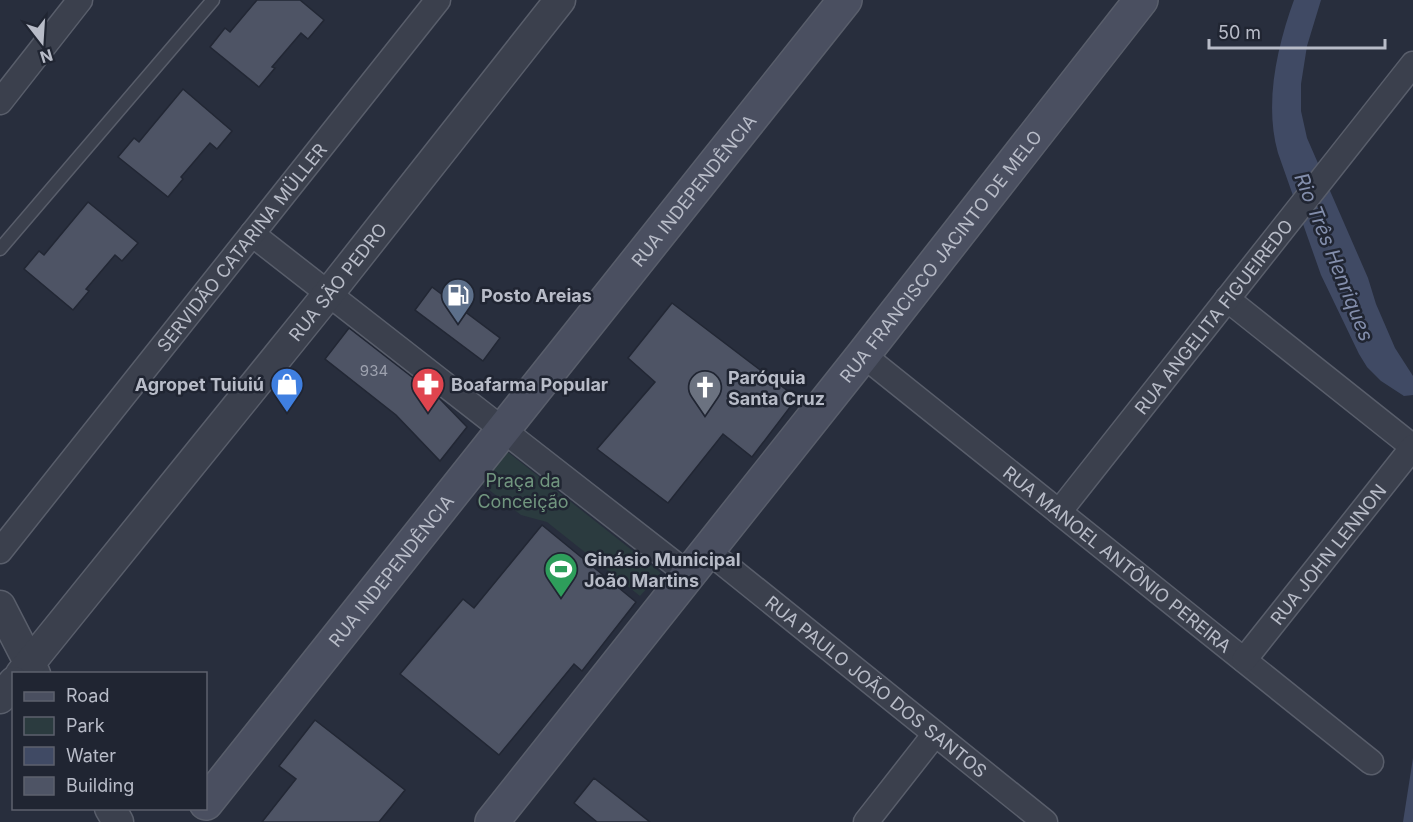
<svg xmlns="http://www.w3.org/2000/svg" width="1413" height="822" font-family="Inter,sans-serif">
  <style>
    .green { fill: #2b3b3f }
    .water { fill: #404a64 }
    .building { fill: #4e5465; stroke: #222734; stroke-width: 1.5 }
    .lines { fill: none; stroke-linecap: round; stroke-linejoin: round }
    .service-casing { stroke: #595e6b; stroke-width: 15 }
    .minor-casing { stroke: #595e6b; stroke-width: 27 }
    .tertiary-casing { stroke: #595e6b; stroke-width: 33 }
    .secondary-casing { stroke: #595e6b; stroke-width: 36 }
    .service { stroke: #3b404d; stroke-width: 12 }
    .minor { stroke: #3b404d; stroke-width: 24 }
    .tertiary { stroke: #3b404d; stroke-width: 30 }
    .secondary { stroke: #4a4f60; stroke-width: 33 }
    .labels { text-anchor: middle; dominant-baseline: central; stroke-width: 5; stroke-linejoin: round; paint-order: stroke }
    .number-label { font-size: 15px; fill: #9ea2af }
    .street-label { font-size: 18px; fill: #b8bcc8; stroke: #202532 }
    .poi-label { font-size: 18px; font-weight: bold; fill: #b8bcc8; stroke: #202532; text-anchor: start }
    .park-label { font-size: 18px; fill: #71967f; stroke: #202532 }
    .water-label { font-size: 20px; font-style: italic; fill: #838eac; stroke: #202532 }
  </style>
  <rect width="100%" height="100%" fill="#282e3d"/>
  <!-- green -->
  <path class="green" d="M505,450L661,573L640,596L547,522L521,515L479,482Z"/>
  <!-- water -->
  <path class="water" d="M1294,0H1321L1307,46L1301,84V111L1307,138L1368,278L1376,304L1395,348L1413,376V395L1404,396L1381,381L1367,367L1359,354L1321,275L1278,153C1264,104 1277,47 1294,0Z
    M1413,758V822H1403Z"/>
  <!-- building -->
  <path class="building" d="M257,0H300L324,20L308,39L301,33L272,67L275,68L259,87L210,47L225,28L230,32Z
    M183,89L232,131L217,149L210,143L181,177L183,179L168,197L118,157L134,138L139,142Z
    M88,202L138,243L122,261L115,255L86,289L89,291L73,310L24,269L39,251L44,255Z
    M432,287L500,338L483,361L415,310Z
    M672,303L797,398L752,457L723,434L668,503L597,449L655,382L628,358Z
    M349,328L439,398L467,427L440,461L396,415L325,359Z
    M542,525L636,602L582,671L574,664L499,755L400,674L463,599L474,608Z
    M315,720L405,790L379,822H262L296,779L279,766Z
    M594,778L650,822H597L574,803Z"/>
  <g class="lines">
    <defs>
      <path id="service" d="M0,249L213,0"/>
      <g id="minor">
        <path d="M0,102L80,0"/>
        <path d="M252,234L689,575"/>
        <path d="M1227,299L1413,447"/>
        <path id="s1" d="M863,355L1371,762"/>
        <path id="s2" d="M1059,512L1413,64"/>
        <path id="s3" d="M0,551L438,0"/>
        <path id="s4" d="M708,551L1045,822"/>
        <path id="s5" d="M1244,660L1413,447"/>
        <path d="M866,822L935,734"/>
      </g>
      <g id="tertiary">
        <path d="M0,606L35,674"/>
        <path id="s6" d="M21,674L329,293L560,0"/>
        <path d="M0,698L14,682"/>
        <path d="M110,808L118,822"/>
      </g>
      <g id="secondary">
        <path id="s7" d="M206,803L845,0"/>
        <path id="s8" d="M492,822L863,355L1141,0"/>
      </g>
    </defs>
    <!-- service casing -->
    <use href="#service" class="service-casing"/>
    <!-- minor casing -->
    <use href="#minor" class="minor-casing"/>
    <!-- tertiary casing -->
    <use href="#tertiary" class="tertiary-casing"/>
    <!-- secondary casing -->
    <use href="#secondary" class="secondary-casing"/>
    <!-- service -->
    <use href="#service" class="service"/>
    <!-- minor -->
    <use href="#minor" class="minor"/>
    <!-- tertiary -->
    <use href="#tertiary" class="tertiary"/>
    <!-- secondary -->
    <use href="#secondary" class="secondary"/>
  </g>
  <!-- icons -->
  <defs>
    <symbol id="fuel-pin" viewBox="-11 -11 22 30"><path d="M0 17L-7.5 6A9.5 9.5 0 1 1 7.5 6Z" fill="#5c6f8a" stroke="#202532"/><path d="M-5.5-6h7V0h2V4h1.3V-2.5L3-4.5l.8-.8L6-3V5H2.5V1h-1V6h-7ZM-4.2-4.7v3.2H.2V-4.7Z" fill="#fff"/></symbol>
    <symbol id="shop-pin" viewBox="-11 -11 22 30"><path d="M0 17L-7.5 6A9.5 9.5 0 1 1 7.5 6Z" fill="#3f7fe0" stroke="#202532"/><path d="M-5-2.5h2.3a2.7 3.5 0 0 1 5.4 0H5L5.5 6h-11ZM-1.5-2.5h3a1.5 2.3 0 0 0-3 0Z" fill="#fff"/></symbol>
    <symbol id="pharmacy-pin" viewBox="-11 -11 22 30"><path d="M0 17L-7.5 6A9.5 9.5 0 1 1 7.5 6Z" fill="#e0444e" stroke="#202532"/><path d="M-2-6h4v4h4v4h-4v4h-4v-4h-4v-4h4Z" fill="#fff"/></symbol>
    <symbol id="church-pin" viewBox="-11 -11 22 30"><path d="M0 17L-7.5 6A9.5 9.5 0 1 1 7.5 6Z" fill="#6b7280" stroke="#202532"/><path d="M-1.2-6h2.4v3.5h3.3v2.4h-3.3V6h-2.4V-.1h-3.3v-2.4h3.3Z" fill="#fff"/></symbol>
    <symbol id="stadium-pin" viewBox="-11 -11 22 30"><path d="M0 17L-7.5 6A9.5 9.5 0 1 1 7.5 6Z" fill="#2e9e5b" stroke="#202532"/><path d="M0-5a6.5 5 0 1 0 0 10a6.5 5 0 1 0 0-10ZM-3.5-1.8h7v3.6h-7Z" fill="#fff"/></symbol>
  </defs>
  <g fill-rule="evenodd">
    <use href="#fuel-pin" x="439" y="276" width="38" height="52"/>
    <use href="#shop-pin" x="268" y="365" width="38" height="52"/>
    <use href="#pharmacy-pin" x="409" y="365" width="38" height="52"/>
    <use href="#church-pin" x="686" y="368" width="38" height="52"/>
    <use href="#stadium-pin" x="542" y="550" width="38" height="52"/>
  </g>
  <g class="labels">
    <!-- number labels -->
    <g class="number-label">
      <text x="374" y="370">934</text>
    </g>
    <!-- street labels -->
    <g class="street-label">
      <text stroke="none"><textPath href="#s7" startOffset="783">RUA INDEPENDÊNCIA</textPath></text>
      <text stroke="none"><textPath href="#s3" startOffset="388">SERVIDÃO CATARINA MÜLLER</textPath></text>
      <text stroke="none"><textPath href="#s8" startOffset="722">RUA FRANCISCO JACINTO DE MELO</textPath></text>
      <text stroke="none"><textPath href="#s6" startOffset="504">RUA SÃO PEDRO</textPath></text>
      <text stroke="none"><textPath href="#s2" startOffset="249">RUA ANGELITA FIGUEIREDO</textPath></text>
      <text stroke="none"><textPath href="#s5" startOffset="135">RUA JOHN LENNON</textPath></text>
      <text stroke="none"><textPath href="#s1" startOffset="326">RUA MANOEL ANTÔNIO PEREIRA</textPath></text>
      <text stroke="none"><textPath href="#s7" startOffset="297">RUA INDEPENDÊNCIA</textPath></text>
      <text stroke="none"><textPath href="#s4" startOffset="216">RUA PAULO JOÃO DOS SANTOS</textPath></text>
    </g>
    <!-- poi labels -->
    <g class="poi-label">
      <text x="481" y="295">Posto Areias</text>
      <text x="728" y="377">Paróquia<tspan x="728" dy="21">Santa Cruz</tspan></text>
      <text x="264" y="384" text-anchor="end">Agropet Tuiuiú</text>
      <text x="451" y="384">Boafarma Popular</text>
      <text x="584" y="559">Ginásio Municipal<tspan x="584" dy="21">João Martins</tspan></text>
    </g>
    <!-- park labels -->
    <g class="park-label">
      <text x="523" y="480">Praça da<tspan x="523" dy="21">Conceição</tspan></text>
    </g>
    <!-- water labels -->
    <g class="water-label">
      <text transform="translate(1334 257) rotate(68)">Rio Três Henriques</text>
    </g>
  </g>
  <!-- legend -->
  <rect x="12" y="672" width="195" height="138" fill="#202532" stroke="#5d616e" stroke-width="1.5"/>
  <rect x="24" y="692" width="30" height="9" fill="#4a4f60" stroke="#5d616e" stroke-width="1.5"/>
  <text x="66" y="702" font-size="18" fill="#b8bcc8">Road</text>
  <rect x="24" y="717" width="30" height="18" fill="#2b3b3f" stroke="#5d616e" stroke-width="1.5"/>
  <text x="66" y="732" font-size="18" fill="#b8bcc8">Park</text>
  <rect x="24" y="747" width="30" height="18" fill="#404a64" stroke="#5d616e" stroke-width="1.5"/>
  <text x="66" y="762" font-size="18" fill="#b8bcc8">Water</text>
  <rect x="24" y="777" width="30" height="18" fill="#4e5465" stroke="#5d616e" stroke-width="1.5"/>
  <text x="66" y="792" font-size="18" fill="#b8bcc8">Building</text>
  <!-- north arrow -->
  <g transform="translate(42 42) rotate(163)" stroke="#202532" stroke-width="4.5" paint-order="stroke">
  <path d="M0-4.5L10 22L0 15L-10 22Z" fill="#b8bcc8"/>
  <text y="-9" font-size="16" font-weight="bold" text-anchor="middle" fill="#b8bcc8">N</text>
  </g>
  <!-- scale -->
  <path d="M1209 39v9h176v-9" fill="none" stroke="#b8bcc8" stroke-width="3"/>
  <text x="1218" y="39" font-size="18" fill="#b8bcc8" stroke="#202532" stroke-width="4.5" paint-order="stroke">50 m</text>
</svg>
